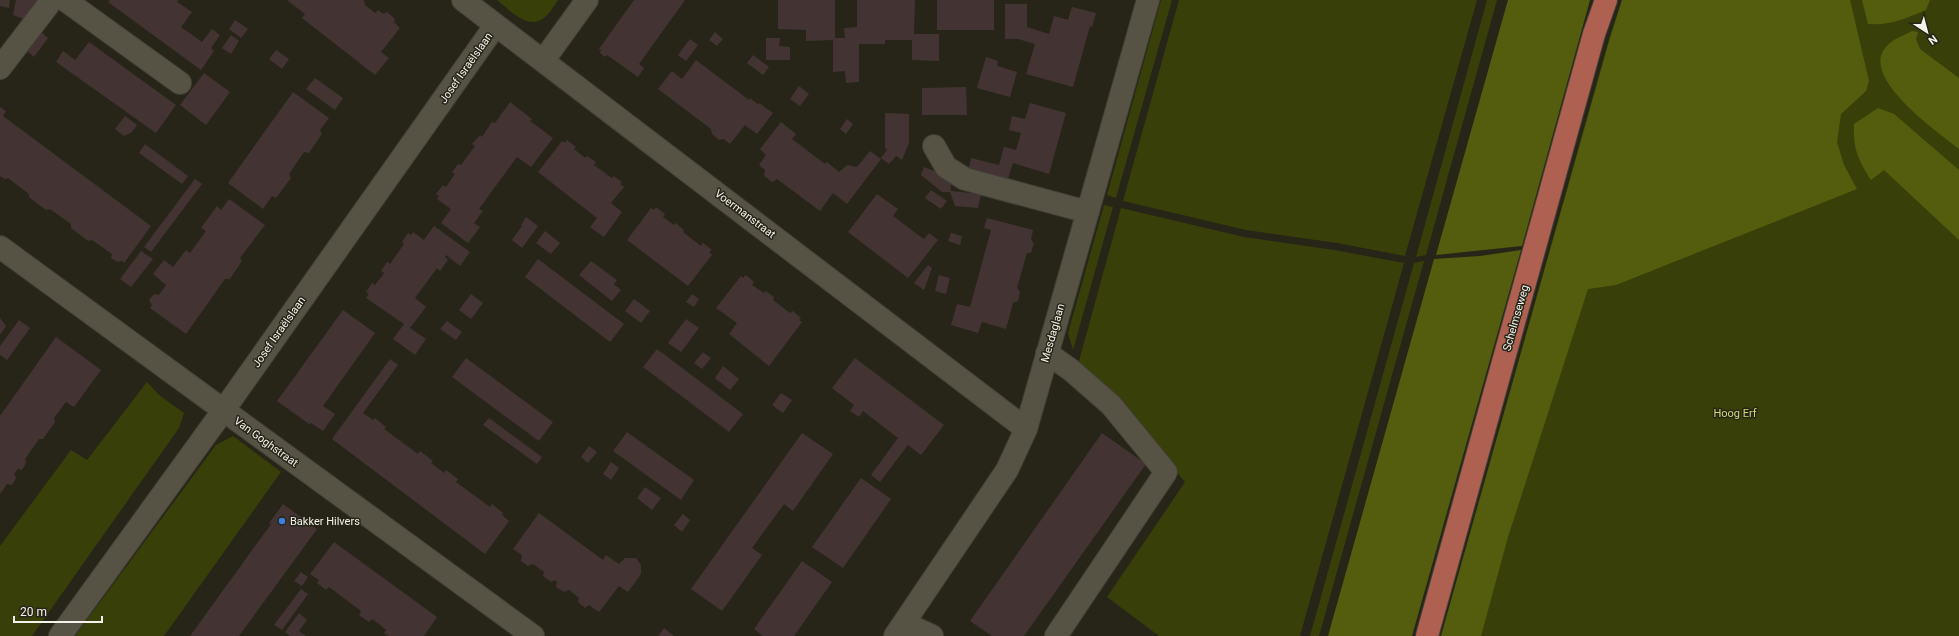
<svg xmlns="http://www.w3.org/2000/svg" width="1959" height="636" font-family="Roboto,sans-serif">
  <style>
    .green { fill: #393f09 }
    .forest { fill: #545d0d }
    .building { fill: #433433 }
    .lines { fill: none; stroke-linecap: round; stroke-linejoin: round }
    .minor-casing { stroke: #424037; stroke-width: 24 }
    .major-casing { stroke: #424037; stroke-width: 24 }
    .minor { stroke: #565345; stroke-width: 22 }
    .major { stroke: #ae6051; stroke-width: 22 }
    .shop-dot { fill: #3f7fe0; stroke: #272518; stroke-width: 1.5 }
    .labels { text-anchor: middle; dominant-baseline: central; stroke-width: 3; stroke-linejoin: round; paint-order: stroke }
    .street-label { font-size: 11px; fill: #f4f3ea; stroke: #272518 }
    .park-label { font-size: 11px; fill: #ccda75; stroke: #272518 }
    .poi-label { font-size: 11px; fill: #f4f3ea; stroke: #272518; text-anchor: start }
  </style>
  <rect width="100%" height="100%" fill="#272518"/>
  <!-- green -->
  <path class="green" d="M497,0H558C554,6 550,13 545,17C529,32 509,9 497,0Z
    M1161,0H1172L1116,198L1107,195Z
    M1179,0H1477L1405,256L1337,243L1246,230L1123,201Z
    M1487,0H1497L1426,255L1416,257Z
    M1622,0H1959V636H1441L1609,39Z
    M1104,205L1113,207L1073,350L1068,333Z
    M1121,208L1244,237L1334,250L1404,263L1300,636H1159L1107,597L1185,482L1116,400L1079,361Z
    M1424,261L1319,636H1310L1414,263Z
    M147,382L159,395L184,413L179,428L32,636H0V546L71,450L87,460Z
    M233,436L281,472L164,636H75L216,445Z"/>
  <!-- forest -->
  <path class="forest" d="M1508,0H1590L1522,246L1436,255Z
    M1622,0H1850L1869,81L1866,91L1841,114L1837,142L1844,165L1857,189L1616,285L1588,289L1508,537L1481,636H1441L1610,38Z
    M1862,0H1930L1926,10C1906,18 1890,26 1868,24Z
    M1912,31L1918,32L1916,39L1920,49L1959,78V149C1938,132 1852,73 1890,43C1896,38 1905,35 1912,31Z
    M1878,108L1894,114L1959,170V240L1884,170L1871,180C1858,159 1853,149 1854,124Z
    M1521,250L1412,636H1328L1434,259L1480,256Z"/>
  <!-- building -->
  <path class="building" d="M0,0H10L9,8L0,6Z
    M16,0H41L29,21L13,15Z
    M110,0H179L177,2L192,12L181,27L202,42L212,29L220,35L211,48L214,51L201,70L108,2Z
    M287,0H364L365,5L375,13L378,10L383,14L387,12L395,19L394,22L400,28L381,52L389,58L375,75L302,18L305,14Z
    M634,0H685L639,64L644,68L638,77L607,55L605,57L600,53L601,50L599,49Z
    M778,0H835V38H845L844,28L857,27V0H915L914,34H939V61L912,60V40H885V44H859V82L846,83L845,71L833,72V40L806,41V30L778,29Z
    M937,0H994V30H937Z
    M1005,4H1027V27L1049,34L1054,16L1068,20L1072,7L1096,13L1092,27L1090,26L1073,87L1026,74L1035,44L1018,39H1005Z
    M235,20L248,29L241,38L229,29Z
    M41,32L48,38L34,57L27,51Z
    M715,32L723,39L717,46L709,40Z
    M231,35L239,41L231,54L222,48Z
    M766,38H780L779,46L790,47V60H766Z
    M690,39L698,45L686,61L678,55Z
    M89,42L176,105L156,133L56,62L63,51L75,60Z
    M276,50L289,59L282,69L269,59Z
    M753,55L769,67L763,75L747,63Z
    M986,57L998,61L997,66L1017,72L1010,97L977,88Z
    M696,60L749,100L750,98L759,105V103L773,113L757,134L745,125L730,144L724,139L719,140L712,134L711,129L658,89L672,71L682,79Z
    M204,73L230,92L206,125L180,105Z
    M315,78L343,98L335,110L306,89Z
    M799,86L809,94L800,106L790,99Z
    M966,87L967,115H922V88Z
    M293,92L329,118L320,130L322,134L309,153L304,152L289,174L291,178L276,198L272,196L263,209L228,183Z
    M510,102L532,119L530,121L553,138L531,167L517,157L479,209L483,211L474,223L480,227L468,243L441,223L451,209L437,199L439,196L436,194L443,185L446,187L455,174L452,172L458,164L461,165L475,146L472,144L480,135L482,137L492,122L495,123Z
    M1030,103L1066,113L1049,174L1013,163L1007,182L968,171L971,158L999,165L1004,147L1016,150L1021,133L1009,130L1012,116L1025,119Z
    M0,107L6,111L3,116L151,226L124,263L122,261L118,262L111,258L112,254L92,240L88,241L71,228V224L50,209L46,210L38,204L29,197V194L8,178L5,179L0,176Z
    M885,113L909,114V143L902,160L896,156L889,164L881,158L887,150L885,148Z
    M125,116L137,125L132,132L124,136L115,129Z
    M847,119L853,124L846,134L840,129Z
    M781,122L796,134L792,139L825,164L827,162L839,172L847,165L857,167L870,151L881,159L847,204L833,193L820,211L777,179L772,182L764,176L765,170L759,165L766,155L760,149Z
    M567,140L576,147L574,149L584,157L585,158L587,156L596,162L594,165L612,178L614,176L622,182L620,184L624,187L611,203L622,212L604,237L590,227L597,218L538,172L562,141L565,143Z
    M145,144L188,176L182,184L139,153Z
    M924,167L950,177L951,191L981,194L978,208L955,206L950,192H942L921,175Z
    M195,179L202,184L151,252L144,247Z
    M931,190L947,201L941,209L925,198Z
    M877,194L898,209L893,216L913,231L924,239L929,233L938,240L908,278L848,232Z
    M229,199L265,225L240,258L242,261L230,279H225L186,334L150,308L152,305L149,300L154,294L159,295L166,285L153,274L164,260L173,267L186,250L190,253L206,231L201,228L217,206L221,210Z
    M656,207L665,214L663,217L674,225L676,223L684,230L683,232L701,246L703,243L712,250L709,252L712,255L688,286L627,240L651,208L654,210Z
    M526,217L538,226L522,248L512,240L522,226L521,225Z
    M987,218L1033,230L1031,240L1034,243L1031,253H1027L1017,288L1020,292L1018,301L1013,303L1006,329L982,322L978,333L951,325L957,304L970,307L991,230L984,228Z
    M434,226L470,252L460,266L446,255L445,257L448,260L440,271L437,268L415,298L426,307L410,328L426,339L415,355L393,339L404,324L366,298L369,294L366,292L372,283L375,285L382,276L384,273L381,271L387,262L390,264L404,244L402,242L408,233L411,235L413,232L424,240Z
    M545,231L560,243L551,254L536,243Z
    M951,233L962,236L960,245L948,241Z
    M141,251L153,259L131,287L120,279Z
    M538,259L624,324L610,342L525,277Z
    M591,261L617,280L614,284L621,290L612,301L579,275Z
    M928,265L932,268L924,290L914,283Z
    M746,275L754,282L752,285L764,293L766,291L774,297L773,300L790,313L793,311L801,318L799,320L802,322L769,366L729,334L737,323L716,308L741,276L743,278Z
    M939,275L950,278L946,294L935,291Z
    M471,294L483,303L471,319L459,310Z
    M692,294L699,299L694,307L686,302Z
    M634,299L650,311L641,323L625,311Z
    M343,310L375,333L323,406L335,414L323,431L311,423L309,424L277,401Z
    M0,318L6,326L0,335Z
    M686,319L699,328L681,352L668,343Z
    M19,320L30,328L7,360L0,355V346Z
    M447,321L462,332L456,340L440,329Z
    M56,337L101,370L74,407L66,402L54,418L55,422L43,439H39L25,459L26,463L22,470L18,469L14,474L16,478L12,485L7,484L0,494V416Z
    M657,349L743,414L729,432L643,367Z
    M703,352L711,358L702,369L694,363Z
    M466,358L553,422L539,441L452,377Z
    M855,358L944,425L921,455L908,445L880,482L871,475L898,438L863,411L859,417L850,411L854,405L832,388Z
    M390,359L398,365L363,413L373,420L375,418L386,427L384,429L418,454L420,451L433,461L431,463L444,473L446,470L458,479L456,482L490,507L492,504L503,513L502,515L509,521L485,554L332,439Z
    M723,366L739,379L730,390L715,378Z
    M781,393L792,400L783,413L772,405Z
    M489,418L542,457L537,464L483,425Z
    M627,432L694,480L681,500L613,451Z
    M802,433L833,454L793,511L784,504L752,548L762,555L722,611L691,589Z
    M1102,433L1146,464L1024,636H992L970,621Z
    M589,446L597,452L588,463L581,457Z
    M611,462L619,468L611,480L603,474Z
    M861,478L891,499L843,568L812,547Z
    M645,487L661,498L652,510L637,498Z
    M283,504L317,529L239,636H190L271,524L269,523Z
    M539,513L603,560L606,555L619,564L625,558H636L641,565V574L628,592L619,586L599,612L589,605L585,608L578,602L579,598L569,590L564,592L556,587L557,582L555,580L551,582L543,576L544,572L533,564L528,566L521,561L522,555L513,549Z
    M683,514L690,520L682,532L674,525Z
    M334,542L437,617L424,636H388L384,633L386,630L379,624L372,619L369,622L359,615L361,611L329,587L326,590L317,583L319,580L310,574Z
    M802,561L832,582L794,636H763L754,629Z
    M301,572L308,577L302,586L294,581Z
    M301,589L308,594L282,630L274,625Z
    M299,613L307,620L299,631L306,636H290L285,632Z
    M664,628L674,636H658Z"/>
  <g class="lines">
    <defs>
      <path id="minor" d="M65,0L180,83
        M463,0L1026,429
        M543,61L587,0
        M0,68L52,0
        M934,146L946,167L965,179L1088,212
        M0,247L533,636
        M1047,353L1071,370L1111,405L1166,472L1056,636
        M904,623L932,636
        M60,636L223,411L495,26
        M895,636L1007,470L1026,429L1148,0"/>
      <path id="major" d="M1427,636L1594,34L1606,0"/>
    </defs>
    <!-- minor casing -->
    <use href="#minor" class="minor-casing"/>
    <!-- major casing -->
    <use href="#major" class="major-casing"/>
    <!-- minor -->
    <use href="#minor" class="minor"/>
    <!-- major -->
    <use href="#major" class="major"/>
  </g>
  <!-- markers -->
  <circle class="shop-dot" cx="282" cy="521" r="4"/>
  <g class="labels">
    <!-- street labels -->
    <g class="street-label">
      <text transform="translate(466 68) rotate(-55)">Josef Israëlslaan</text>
      <text transform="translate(745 214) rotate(37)">Voermanstraat</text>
      <text transform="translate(1516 318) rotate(-74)">Schelmseweg</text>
      <text transform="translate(279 332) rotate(-55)">Josef Israëlslaan</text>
      <text transform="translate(1053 333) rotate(-74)">Mesdaglaan</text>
      <text transform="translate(266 442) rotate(36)">Van Goghstraat</text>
    </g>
    <!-- park labels -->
    <g class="park-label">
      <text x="1735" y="413">Hoog Erf</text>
    </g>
    <!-- poi labels -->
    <g class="poi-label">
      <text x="290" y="521">Bakker Hilvers</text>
    </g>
  </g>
  <!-- north arrow -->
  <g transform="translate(1927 32) rotate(144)" stroke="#272518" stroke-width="3" paint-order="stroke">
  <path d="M0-3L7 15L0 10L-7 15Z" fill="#f4f3ea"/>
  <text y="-6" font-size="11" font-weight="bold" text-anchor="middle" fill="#f4f3ea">N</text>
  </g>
  <!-- scale -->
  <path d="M14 616v6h88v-6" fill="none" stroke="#f4f3ea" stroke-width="2"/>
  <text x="20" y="616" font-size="12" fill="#f4f3ea" stroke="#272518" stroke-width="3" paint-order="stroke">20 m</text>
</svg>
